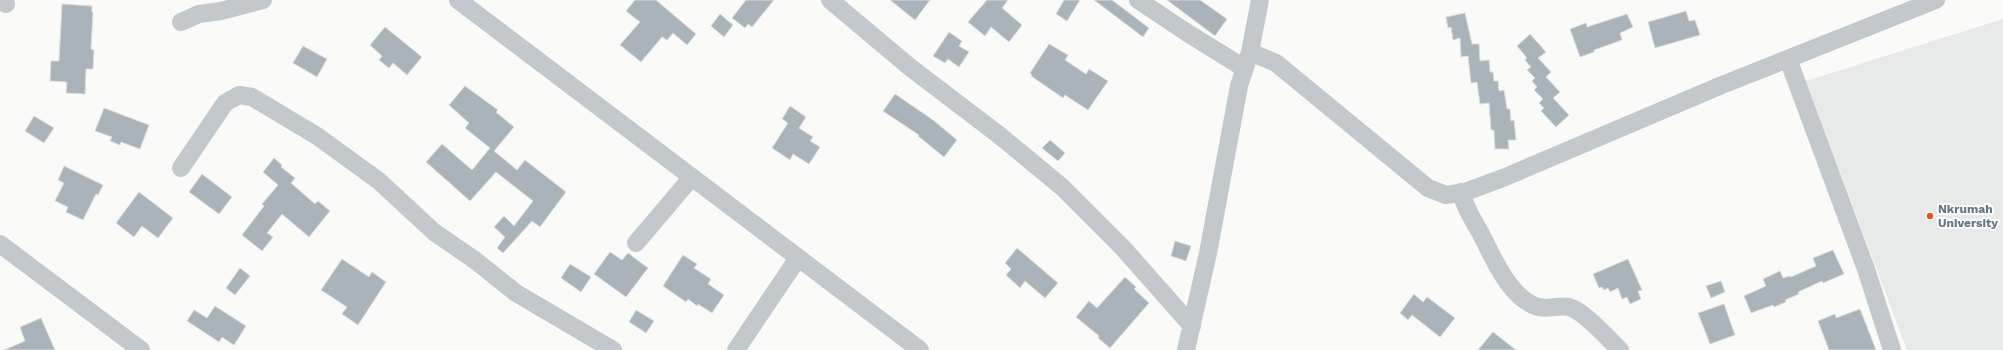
<svg xmlns="http://www.w3.org/2000/svg" width="2003" height="350" font-family="'Work Sans',sans-serif">
  <style>
    .built { fill: #e8e9e9 }
    .building { fill: #aab3b9; stroke: #dcdcda }
    .lines { fill: none; stroke-linecap: round; stroke-linejoin: round }
    .minor { stroke: #c3c8cc; stroke-width: 18 }
    .poi-dot { fill: #e4572e; stroke: #fff; stroke-width: 1.5 }
    .labels { text-anchor: middle; dominant-baseline: central; stroke-width: 4; stroke-linejoin: round; paint-order: stroke }
    .poi-label { font-size: 12px; font-weight: bold; fill: #657683; stroke: #fff; text-anchor: start }
  </style>
  <rect width="100%" height="100%" fill="#fafaf8"/>
  <!-- built -->
  <path class="built" d="M2003,19V350H1907L1806,81Z"/>
  <!-- building -->
  <path class="building" d="M635,0H656L696,34L687,45L673,33L667,40L662,37L641,62L620,45L640,22L626,11Z
    M746,0H774L752,27L748,24L745,28L732,18Z
    M890,0H930L915,20Z
    M987,0H1008L1002,8L1022,25L1009,42L991,27L985,36L968,22Z
    M1064,0H1080L1067,21L1056,14Z
    M1094,0H1112L1149,28L1143,37Z
    M1167,0H1200L1227,19L1215,36Z
    M62,4L92,6V12H93L91,49L94,50L93,69H86L85,94L66,93L67,82L50,81L51,61H59Z
    M1686,11L1689,21L1695,20L1700,35L1655,48L1648,22Z
    M1465,13L1472,44H1479L1480,61L1489,60L1490,72H1493L1494,81H1498L1499,91L1504,90L1507,109H1510L1511,121L1514,120L1516,140H1508L1509,149H1495L1494,130H1491L1489,103L1480,104L1477,82L1471,83L1468,56L1461,57L1460,38L1453,40L1451,27L1448,28L1446,17Z
    M720,14L733,25L724,37L711,26Z
    M1627,14L1633,27L1620,33L1622,40L1594,50V52L1580,57L1570,29L1586,23L1587,27Z
    M385,27L422,57L407,75L393,63L389,68L379,60L382,56L370,45Z
    M949,32L962,41L959,46L969,52L959,67L948,59L945,63L933,56Z
    M1530,34L1546,52L1538,58L1551,72L1546,77L1560,92L1553,98L1569,115L1556,127L1541,111L1544,108L1539,103L1543,99L1534,90L1537,87L1532,81L1535,78L1527,70L1531,67L1525,60L1527,58L1517,46Z
    M1049,44L1068,55L1065,60L1086,74L1089,69L1108,81L1088,110L1065,95L1063,98L1031,76L1032,75L1030,73Z
    M303,46L327,59L317,77L293,63Z
    M465,86L498,110L496,112L514,127L494,151L517,170L525,160L566,192L540,227L532,221L503,253L497,248L505,237L494,227L504,216L514,226L533,201L496,172L470,201L426,162L442,144L472,170L490,148L465,128L469,123L449,105Z
    M895,94L933,120L957,140L944,157L918,136L919,135L883,111Z
    M790,106L806,117L799,128L813,137L810,141L820,147L809,164L793,154L790,160L772,148L788,123L782,119Z
    M104,108L149,125L140,149L121,142L120,145L110,141L112,137L95,131Z
    M34,116L54,128L44,143L25,131Z
    M1050,140L1065,153L1058,161L1042,148Z
    M274,158L282,165L281,167L295,178L291,183L315,204L318,201L330,211L309,237L282,214L267,233L273,237L262,251L242,235L264,206L262,204L278,185L263,172Z
    M64,166L103,185L98,195L96,194L83,220L66,212L68,207L55,201L64,183L58,180Z
    M202,174L232,197L219,214L189,192Z
    M139,192L173,218L158,238L142,226L134,237L116,223Z
    M1175,241L1191,246L1186,261L1171,256Z
    M1017,248L1058,283L1045,298L1025,281L1020,288L1006,275L1011,269L1005,263Z
    M1833,250L1844,274L1823,283L1822,281L1798,292L1799,294L1785,300L1786,302L1774,307L1773,305L1751,313L1744,296L1766,286L1763,279L1780,271L1783,278L1790,276L1791,277L1816,266L1813,258Z
    M610,252L622,260L628,253L648,268L626,297L594,274Z
    M683,255L697,264L694,268L711,279L708,284L724,295L712,313L698,304L697,306L688,299L686,302L663,286Z
    M342,259L369,277L372,272L386,282L358,325L342,314L347,307L321,290Z
    M1628,259L1642,290L1638,291L1641,299L1630,304L1627,297L1622,299L1618,288L1610,292L1608,288L1604,290L1602,287L1599,288L1593,274Z
    M570,264L591,277L581,292L561,278Z
    M240,268L250,276L235,295L226,288Z
    M1125,277L1136,287L1134,289L1149,303L1110,348L1098,338L1099,336L1076,317L1089,301L1097,308Z
    M1721,281L1725,292L1711,298L1706,286Z
    M1414,294L1423,302L1427,297L1455,318L1440,337L1412,315L1408,320L1400,313Z
    M1724,304L1735,335L1710,344L1698,313Z
    M215,306L246,326L234,345L222,337L219,342L187,321L194,310L207,318Z
    M1860,309L1876,350H1829L1818,321L1835,314L1836,318Z
    M636,310L654,321L646,333L629,322Z
    M41,318L55,350H4L25,341L20,327Z
    M1493,332L1516,350H1478Z"/>
  <g class="lines">
    <!-- minor -->
    <path class="minor" d="M5,0L6,4
      M458,0L920,350
      M830,0L911,68L999,135L1062,187L1123,248L1192,326
      M1138,0L1186,32L1244,68
      M181,22L199,14L221,11L263,0
      M1250,52L1260,0
      M1788,59L1866,269L1892,350
      M181,168L225,103L239,95L252,97L317,136L379,181L434,232L476,261L516,293L613,350
      M1461,192C1465,208 1473,220 1481,234C1493,257 1509,298 1538,307C1549,310 1563,303 1574,309C1587,315 1609,339 1620,350
      M636,243L692,177
      M0,244L141,350
      M736,350L798,258
      M1186,350L1208,253L1239,86L1250,52L1276,63L1428,188L1446,195L1465,192L1503,178L1722,85L1936,0"/>
  </g>
  <!-- markers -->
  <circle class="poi-dot" cx="1930" cy="216" r="4"/>
  <g class="labels">
    <!-- poi labels -->
    <g class="poi-label">
      <text x="1938" y="209">Nkrumah<tspan x="1938" dy="14">University</tspan></text>
    </g>
  </g>
</svg>
